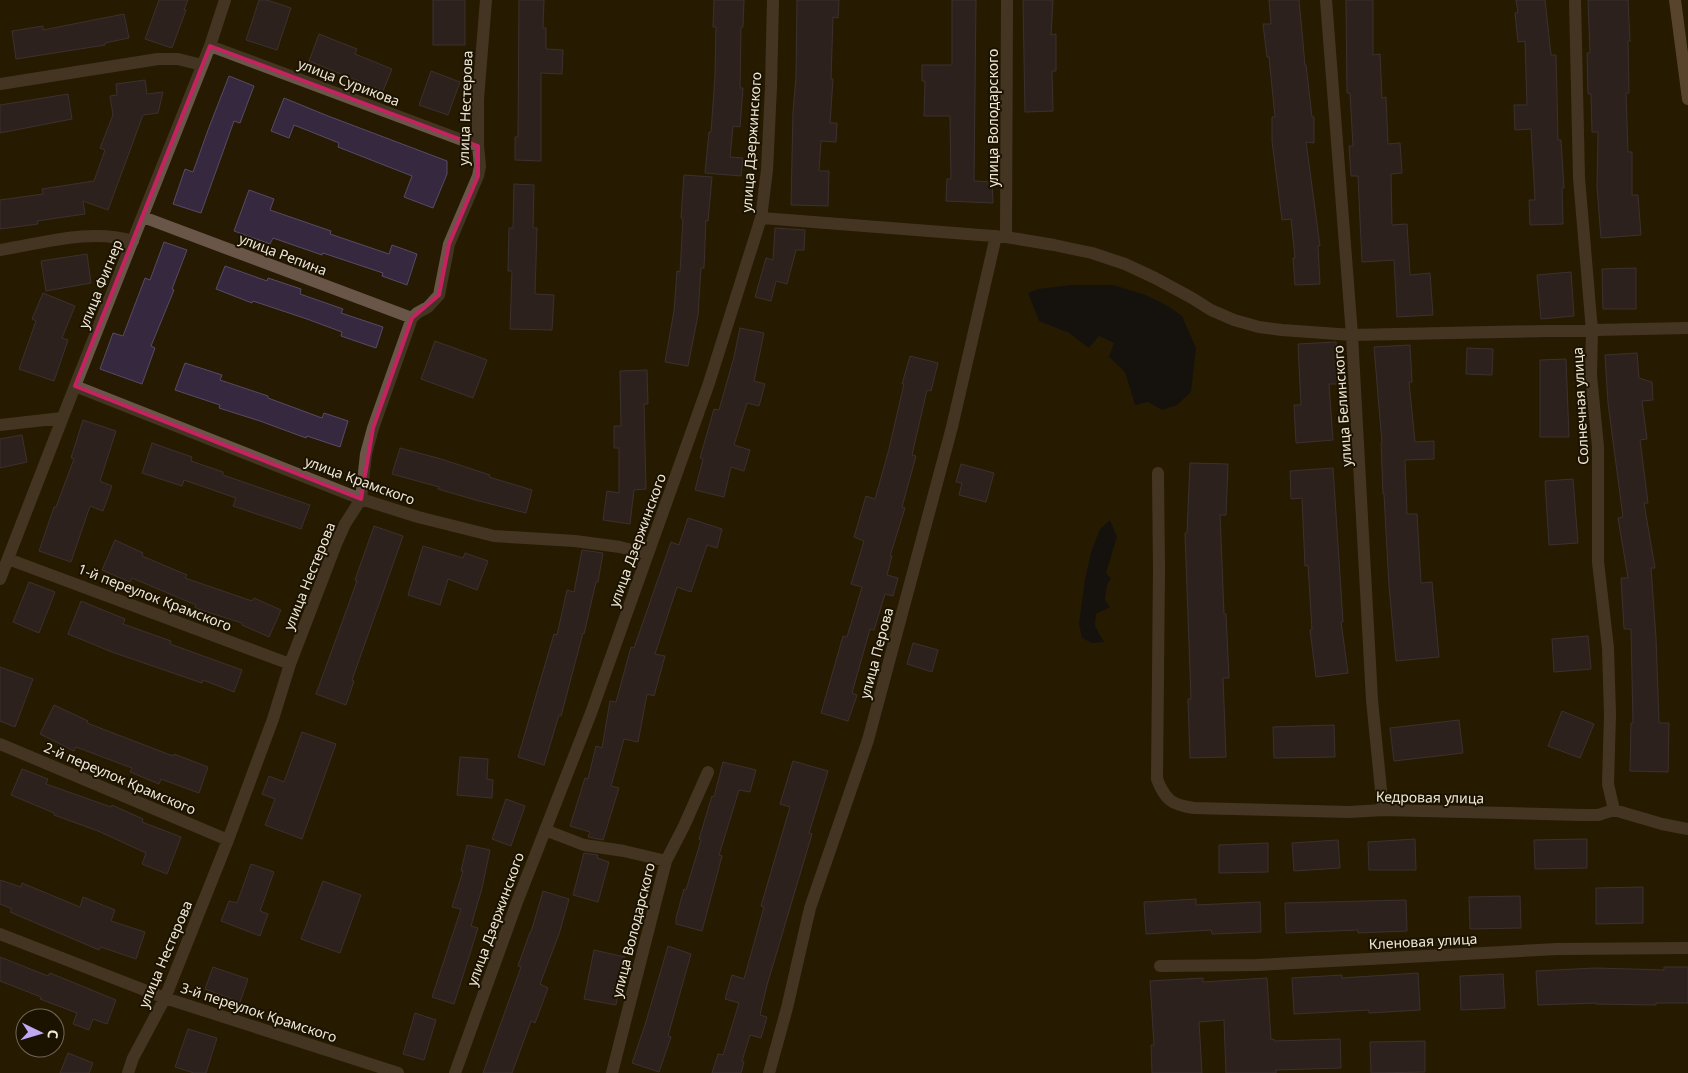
<svg xmlns="http://www.w3.org/2000/svg" width="1688" height="1073" font-family="'Noto Sans',sans-serif">
  <style>
    .water { fill: #00071d }
    .building { fill: #35283f; stroke: #584a64 }
    .lines { fill: none; stroke-linecap: round; stroke-linejoin: round }
    .minor { stroke: #695649; stroke-width: 12 }
    .secondary { stroke: #957662; stroke-width: 12 }
    .marked { fill: none; stroke: #c42261; stroke-width: 4; stroke-linejoin: round }
    .labels { text-anchor: middle; dominant-baseline: central; stroke-width: 4; stroke-linejoin: round; paint-order: stroke }
    .street-label { font-size: 14px; fill: #eee7d7; stroke: #1c1200 }
  </style>
  <rect width="100%" height="100%" fill="#261b02"/>
  <!-- water -->
  <path class="water" d="M1071,285H1113L1146,295L1168,306L1182,316L1196,348L1191,392L1177,405L1162,410L1148,402L1135,405L1125,372L1109,357L1114,343L1099,336L1089,348L1069,333L1039,321L1028,293L1038,289Z
    M1110,520L1117,537L1106,573L1111,578L1107,585L1105,600L1110,607L1096,614L1095,626L1104,642L1092,643L1082,638L1079,624L1085,579L1091,552L1100,529Z"/>
  <!-- building -->
  <path class="building" d="M159,0H188L184,10H186L172,48L145,39Z
    M259,0H267L291,8L277,50L246,40Z
    M433,0H465V45H433Z
    M519,0H544L543,28H546V49L563,50L562,74L541,73V161L515,160V137H518Z
    M714,0H744L743,27H741L740,88H743L740,127L733,126L730,157L743,158L741,176L705,173L709,132H711L715,76L716,27H713Z
    M797,0H839L838,18L833,17L831,79H833L830,123H837L836,142L821,141L819,171H829L828,206L791,205L793,112L796,77Z
    M952,0H976L974,181L992,182L993,203L946,201L947,179H951L950,116H924L925,81H922V65H952Z
    M1023,0H1053L1051,35L1056,34V71H1052L1053,111L1025,112Z
    M1269,0H1299L1305,65H1306L1312,117H1314V143L1306,142L1320,246H1318L1320,284L1295,285L1293,258H1295L1291,219L1282,220L1272,141V117H1275L1269,57H1267L1263,24H1271Z
    M1346,0H1373V55L1380,54L1382,98L1386,97L1388,144L1400,143L1402,173L1391,174L1392,225L1407,224L1410,275L1430,273L1433,315L1397,317L1394,260L1362,262L1358,176H1351L1349,146H1353L1350,93H1347Z
    M1516,0H1545L1551,55H1556L1558,140H1561L1564,188H1562L1563,224L1530,225L1529,200H1535L1531,129L1515,130L1514,105H1527L1525,41L1518,42L1515,13L1518,12Z
    M1588,0H1628L1630,41H1628L1629,93H1626L1628,152H1632V195H1638L1641,235L1601,238L1597,187L1598,132H1592L1591,94H1588L1587,53H1590Z
    M124,14L129,38L105,43V45L16,59L12,31L43,26V30Z
    M319,34L357,49L355,54L392,69L383,91L309,61Z
    M431,71L460,82L448,115L419,105Z
    M229,76L254,86L240,123L234,121L201,213L173,204L185,169L193,172L208,130Z
    M145,80L147,94L163,92L158,113L143,115L108,210L83,201L85,214L37,221L38,224L0,229V200L43,194L42,189L94,181L105,150L100,148L113,115L110,96L117,95L116,84Z
    M68,94L72,119L0,133V105Z
    M284,98L328,116L447,161V174L433,208L404,197L412,176L338,147L339,143L294,125L289,138L271,131Z
    M684,175L712,177L708,221L706,220L704,268H701L698,315L688,366L665,362L674,311L677,271L680,272L683,219L681,218Z
    M514,184L534,185L533,228H537L535,294L554,295L552,330L510,329L512,271H508L509,228H513Z
    M249,190L274,199L270,210L331,231L330,234L389,254L392,245L417,254L407,285L382,276L383,273L323,253L322,255L273,238L270,244L234,231Z
    M775,228L805,230L804,250H796L787,284L776,281L771,301L755,297L766,258L773,260Z
    M164,242L187,250L172,289L174,290L151,346L155,348L142,384L100,369L113,333L123,336L145,278L150,280Z
    M87,254L91,283L46,291L41,261Z
    M225,266L267,281L268,278L301,289L300,294L343,309L341,313L383,327L376,348L341,336L342,332L307,319L253,301L252,303L216,289Z
    M1636,268V309H1603L1602,269Z
    M1571,272L1574,316L1541,319L1537,275Z
    M43,293L75,306L62,338L68,340L54,381L19,369L36,321L32,319Z
    M740,328L764,333L754,381L765,384L759,406L747,403L734,445L750,450L744,471L731,467L724,497L695,490L703,459L700,458L714,409L719,410L734,357Z
    M435,341L487,360L473,398L421,379Z
    M1336,342L1338,384H1329L1333,440L1296,443L1294,405H1301L1298,344Z
    M1410,345L1412,382H1409L1415,442L1434,441V459L1405,460L1407,514H1417L1421,583L1432,582L1439,657L1396,661L1389,586L1384,494H1383L1381,443H1382L1374,347Z
    M1467,348L1493,349L1492,375L1466,374Z
    M1637,353L1639,378L1652,382L1653,400L1642,401L1647,439L1640,440L1648,503H1644L1655,568H1651L1656,638L1659,723H1669L1668,772L1630,771L1631,723H1633L1631,629H1624L1621,578H1628L1618,518L1623,517L1608,403L1605,355Z
    M910,356L938,363L931,391L927,390L912,455L916,456L902,507L905,508L890,556H892L887,575L898,578L893,596L885,594L874,630L870,629L852,693L857,695L848,721L821,713L843,636L847,637L862,587L851,584L864,541L854,537L866,496L875,499L889,449L904,384H902Z
    M1566,359L1569,437H1540V360Z
    M185,363L222,375L220,380L268,396V398L322,418L324,413L348,421L340,447L307,436L306,438L260,421L219,408L220,405L175,390Z
    M647,370L648,404H644L646,489L634,490L630,524L603,520L607,491L619,493V448H614V426H621L620,371Z
    M83,420L116,431L100,481L112,486L103,511L90,506L71,562L39,551L54,507H56L74,459L71,458Z
    M22,435L27,462L0,468V439Z
    M152,443L192,457L191,461L223,472V475L310,505L301,529L233,506L236,498L184,480L182,486L142,473Z
    M400,448L441,459L490,475L489,477L532,490L526,513L479,501L438,489L439,487L392,474Z
    M1190,463L1228,464L1226,515H1220L1224,614H1226L1229,678H1223L1226,757L1190,758L1188,699H1191L1185,533H1187Z
    M961,464L994,473L986,502L959,495L962,483L956,482Z
    M1333,468L1343,622H1341L1348,673L1316,677L1310,630H1312L1308,565L1305,566L1302,498L1291,499L1290,471Z
    M1573,479L1578,543L1549,545L1545,481Z
    M688,518L722,529L717,548L707,545L691,592L677,587L655,654L665,656L654,696L647,694L638,742L624,739L611,786L619,788L603,840L588,837L590,832L570,826L585,778L588,779L596,746L602,748L610,701L616,702L631,647L634,648L671,542L679,545Z
    M374,526L403,536L352,680L354,681L346,705L316,694L357,581L355,580Z
    M115,540L143,553L142,556L187,575L185,578L252,601L254,598L281,610L269,637L242,625V623L195,608L196,605L132,578L130,582L102,570Z
    M423,546L463,558L465,553L488,561L477,590L448,579L440,605L408,595Z
    M582,550L603,553L598,582H596L584,634L583,633L561,716L559,715L544,765L518,757L554,634L557,635L567,590L574,592Z
    M29,582L55,592L39,633L13,622Z
    M81,601L125,619L123,624L171,641L170,644L242,670L234,692L203,680L202,683L112,652L68,634Z
    M1588,636L1591,669L1554,672L1552,639Z
    M913,643L938,650L932,672L907,664Z
    M0,667L33,679L15,727L0,721Z
    M54,705L88,721L87,723L173,756L174,754L208,767L199,793L161,779L159,784L130,772L132,768L76,747L74,751L40,734Z
    M1562,711L1594,724L1580,758L1548,746Z
    M1459,720L1463,753L1394,761L1390,728Z
    M1334,725L1335,757L1274,758L1273,727Z
    M302,732L336,744L302,839L265,825L275,799L262,794L269,776L284,782Z
    M460,757L488,759L487,779L493,780L492,798L457,795Z
    M793,761L828,771L809,833L812,834L767,985L760,1015L767,1017L761,1038L750,1035L742,1061L744,1062L741,1073H712L718,1054L723,1055L739,1003L725,999L732,975L744,979L764,907L761,906L790,807L780,804Z
    M723,762L756,770L750,792L739,790L719,855L722,856L702,931L676,924V918L684,889L686,890L701,840L699,839L712,796L714,797Z
    M22,769L48,779L46,784L111,807L112,805L143,819L142,822L181,837L167,874L142,864L146,853L98,831L54,815V813L11,795Z
    M506,799L525,806L511,846L492,839Z
    M1415,839L1416,870H1369L1368,842Z
    M1587,839V868L1535,869L1534,840Z
    M1338,840L1340,868L1294,871L1292,843Z
    M1268,843V872L1219,873V845Z
    M467,845L490,850L482,888L471,926L478,928L454,1004L432,997L461,909L452,907L463,871H461Z
    M584,853L598,855L597,858L609,862L598,902L573,895Z
    M251,864L274,872L260,911L268,914L260,936L221,921L229,901L237,903Z
    M0,880L21,887L22,883L80,907L83,897L115,910L111,921L145,932L136,959L101,947L99,950L10,912L12,909L0,904Z
    M323,881L361,895L340,953L301,939Z
    M1643,887V923L1596,924V888Z
    M543,891L569,899L559,934L540,984L548,988L535,1023L531,1021L512,1073H483L521,967L518,966L530,932H531Z
    M1520,896L1521,928L1470,929L1469,897Z
    M1196,899V905L1260,902L1261,932L1212,934L1211,930L1146,934L1144,902Z
    M1406,900L1407,931L1358,933V930L1286,933L1285,903Z
    M668,946L691,954L668,1036L671,1037L659,1072L632,1063L645,1025Z
    M594,950L625,957L616,1005L584,999Z
    M0,957L48,976L50,973L116,1000L107,1024L93,1019L89,1030L73,1024L77,1013L40,999L41,997L0,981Z
    M213,967L248,979L240,1002L205,989Z
    M1664,967H1688V1003H1656V1005L1596,1004V1003L1538,1005L1536,971L1595,968L1664,970Z
    M1418,973L1420,1010L1369,1013V1010L1294,1014L1292,978L1342,975V978Z
    M1503,974L1505,1008L1461,1010L1460,976Z
    M1203,978V982L1267,978L1271,1040L1274,1039V1041L1340,1039L1341,1068L1276,1070V1073H1226L1224,1020L1199,1022L1202,1073H1152L1151,1045H1154L1150,981Z
    M415,1013L436,1020L424,1060L403,1054Z
    M188,1029L217,1038L206,1073H194L175,1067Z
    M1425,1041V1072L1371,1073L1370,1042Z
    M68,1053L93,1063L89,1073H60Z"/>
  <g class="lines">
    <!-- minor -->
    <path class="minor" d="M1326,0L1352,335L1372,700L1383,810
      M1575,0L1579,178L1592,331L1591,375L1598,447V562L1608,648L1610,714L1608,784L1614,810
      M210,46L478,146
      M0,84L158,59H178L202,65
      M143,217L412,318
      M761,218L1006,237L1054,245L1092,253L1125,264L1155,278L1192,298L1211,310L1234,320L1259,327L1282,330L1352,335L1688,328
      M1006,237L1007,0
      M0,250C44,243 90,228 133,241
      M75,386L361,499L418,517L494,536L575,541L620,547L647,554
      M0,425L62,418
      M1158,473L1159,569L1157,779C1165,800 1172,805 1194,808L1349,812L1383,810L1582,815H1598L1614,810L1662,824L1688,829
      M8,559L290,664
      M0,579L75,386L210,46L225,0
      M0,744L228,840
      M545,830L584,845L624,851L666,861
      M0,934L165,998L398,1073
      M1160,966L1257,965L1557,949L1688,948
      M128,1073L133,1058L165,998L228,840L273,719L290,664L336,544L345,524L361,499L366,454L373,428L412,318L417,313L428,307L439,295L449,244L478,176L480,166L478,146V99L486,0
      M455,1073L517,902L591,713L709,383L761,218L767,170L771,87L773,0
      M612,1073L666,861L684,826L708,772
      M769,1073L787,1008L810,908L868,740L952,427L996,236"/>
    <!-- secondary -->
    <path class="secondary" d="M1675,0L1688,99"/>
  </g>
  <!-- marked area -->
  <path d="M0 0H1688V1073H0ZM210,46L478,146V176L449,244L439,295L412,318L373,428L361,499L75,386Z" fill="#261b02" fill-opacity=".55" fill-rule="evenodd"/>
  <path class="marked" d="M210,46L478,146V176L449,244L439,295L412,318L373,428L361,499L75,386Z"/>
  <g class="labels">
    <!-- street labels -->
    <g class="street-label">
      <text transform="translate(349 82) rotate(21)">улица Сурикова</text>
      <text transform="translate(465 108) rotate(-88)">улица Нестерова</text>
      <text transform="translate(992 118) rotate(-90)">улица Володарского</text>
      <text transform="translate(751 142) rotate(-86)">улица Дзержинского</text>
      <text transform="translate(283 254) rotate(21)">улица Репина</text>
      <text transform="translate(100 284) rotate(-68)">улица Фигнер</text>
      <text transform="translate(1342 406) rotate(-94)">улица Белинского</text>
      <text transform="translate(1580 406) rotate(-93)">Солнечная улица</text>
      <text transform="translate(360 480) rotate(20)">улица Крамского</text>
      <text transform="translate(637 540) rotate(-70)">улица Дзержинского</text>
      <text transform="translate(309 576) rotate(-68)">улица Нестерова</text>
      <text transform="translate(155 597) rotate(21)">1-й переулок Крамского</text>
      <text transform="translate(876 653) rotate(-75)">улица Перова</text>
      <text transform="translate(120 778) rotate(23)">2-й переулок Крамского</text>
      <text transform="translate(1430 797) rotate(1)">Кедровая улица</text>
      <text transform="translate(495 919) rotate(-70)">улица Дзержинского</text>
      <text transform="translate(633 930) rotate(-76)">улица Володарского</text>
      <text transform="translate(1423 941) rotate(-3)">Кленовая улица</text>
      <text transform="translate(165 954) rotate(-67)">улица Нестерова</text>
      <text transform="translate(259 1012) rotate(18)">3-й переулок Крамского</text>
    </g>
  </g>
  <!-- north arrow -->
  <g transform="translate(40 1033) rotate(95)"><circle r="24" fill="#1c1200" stroke="#706756"/>
  <path d="M0-4L9 19L0 12L-9 19Z" fill="#c0a8f3"/>
  <text y="-8" font-size="14" font-weight="bold" text-anchor="middle" fill="#eee7d7">С</text>
  </g>
</svg>
